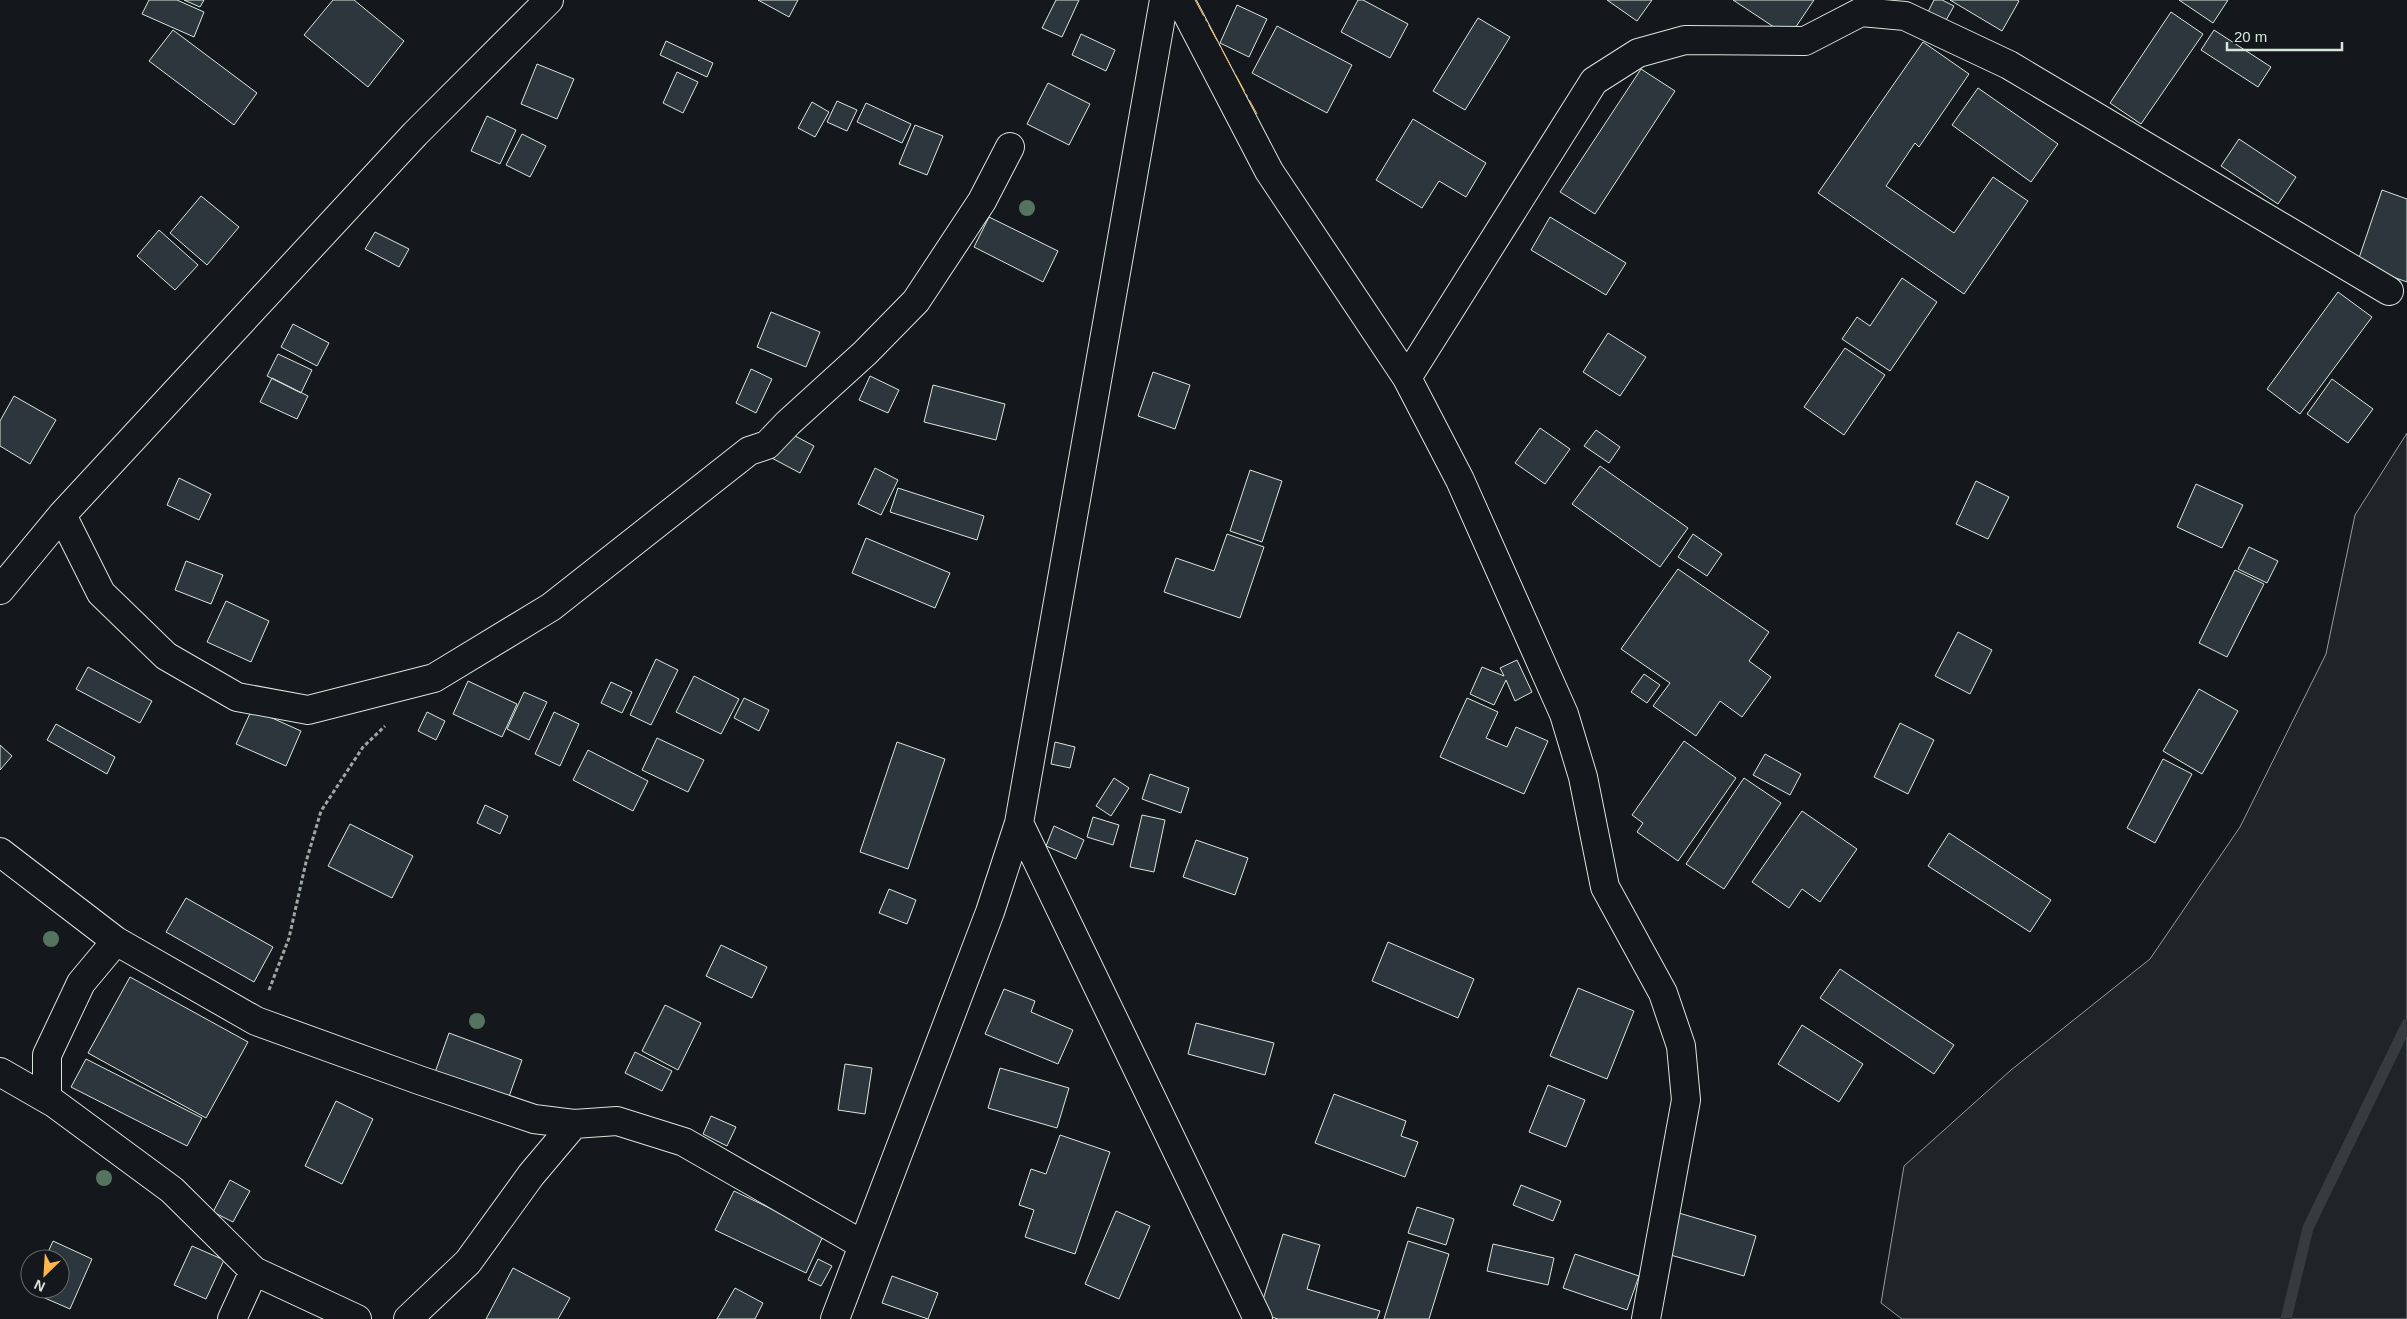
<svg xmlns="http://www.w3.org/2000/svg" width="2407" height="1319" font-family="Arial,sans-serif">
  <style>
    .green { fill: #202428; stroke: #939e99 }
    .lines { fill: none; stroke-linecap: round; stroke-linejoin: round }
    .stream { stroke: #363b3e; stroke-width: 11 }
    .building { fill: #2c363c; stroke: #d8e6dc }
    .minor-casing { stroke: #d8e6dc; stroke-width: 30 }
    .path { stroke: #9da8a2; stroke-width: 3; stroke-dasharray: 4 2.5; stroke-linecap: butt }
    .minor { stroke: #14181c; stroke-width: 28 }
    .power { stroke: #ffb74d; stroke-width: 1; stroke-dasharray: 18 4 2.5 4; stroke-linecap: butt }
    .tree { fill: #55745f }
  </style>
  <rect width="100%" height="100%" fill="#14181c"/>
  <!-- green -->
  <path class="green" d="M2407,433V1319H1902L1881,1303L1904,1166L2011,1070L2150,959L2240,827L2326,654L2355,515Z"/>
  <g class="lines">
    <!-- stream -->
    <path class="stream" d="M2286,1319L2308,1228L2407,1024"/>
  </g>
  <!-- building -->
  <path class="building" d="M149,0H177L204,12L194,37L142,14Z
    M184,0H204L200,7Z
    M333,0H354L404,41L368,87L304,35Z
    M758,0H798L789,17Z
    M1056,0H1079L1062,37L1042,28Z
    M1358,0H1363L1408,24L1390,58L1341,32Z
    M1607,0H1652L1637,21Z
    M1733,0H1814L1789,37Z
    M1934,0H1942L1954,6L1945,22L1928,12Z
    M1950,0H2017L2019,1L2002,31Z
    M2179,0H2228L2213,23Z
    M1237,5L1267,19L1249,57L1220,43Z
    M2171,12L2203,34L2141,124L2110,103Z
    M1478,18L1510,37L1465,110L1433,91Z
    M1277,26L1352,65L1327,113L1252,73Z
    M173,30L257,93L234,125L149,61Z
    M2214,30L2271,67L2258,87L2201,50Z
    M1081,34L1115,50L1106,71L1072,55Z
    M666,41L713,63L707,77L660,55Z
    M1923,42L1969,74L1919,147L1915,143L1886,186L1954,233L1993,177L2028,201L1964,294L1818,193Z
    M537,64L574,79L557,119L521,104Z
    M1641,69L1675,91L1595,214L1560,192Z
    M677,72L698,82L683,113L663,103Z
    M1048,83L1090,104L1069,145L1027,124Z
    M1978,88L2058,144L2031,182L1952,125Z
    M837,101L857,110L847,131L827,122Z
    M812,102L829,112L815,137L798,128Z
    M866,103L911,124L902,143L857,122Z
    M487,116L516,130L500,164L471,151Z
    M1413,119L1486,163L1466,197L1439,181L1422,208L1376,180Z
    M915,125L943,136L927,175L899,164Z
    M522,134L546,146L530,177L506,165Z
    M2239,139L2296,177L2278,204L2221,166Z
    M2382,190L2407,199V282L2357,264Z
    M201,196L239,227L207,265L170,233Z
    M989,217L1058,251L1043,282L974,247Z
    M1550,217L1626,263L1606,295L1531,250Z
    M159,230L198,265L175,290L137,256Z
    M375,232L409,249L399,267L365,249Z
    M1902,278L1937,302L1890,371L1842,339L1857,317L1870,326Z
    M2338,292L2372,317L2300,414L2267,389Z
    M771,312L820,332L806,367L757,347Z
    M293,324L329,343L317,366L281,347Z
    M1608,333L1646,357L1620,396L1583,372Z
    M1845,348L1885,375L1844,435L1804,407Z
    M278,354L312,370L301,393L267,376Z
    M751,369L772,379L756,413L736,403Z
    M1153,372L1190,385L1175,429L1138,416Z
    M870,376L899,390L888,413L859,400Z
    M272,378L308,396L297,419L260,402Z
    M2332,379L2373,409L2348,443L2307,414Z
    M933,385L1005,404L996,440L924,422Z
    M14,396L56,420L30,464L0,446V421Z
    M1540,428L1570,449L1545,484L1515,463Z
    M782,429L814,446L800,473L768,456Z
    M1596,430L1620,447L1609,463L1584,446Z
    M1600,466L1688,528L1660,567L1572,504Z
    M875,468L898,480L881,515L858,504Z
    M1250,470L1282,481L1262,542L1230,531Z
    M179,478L211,494L199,520L167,505Z
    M1976,481L2009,497L1988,539L1956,524Z
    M2196,484L2243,505L2222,548L2177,527Z
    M898,488L984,516L977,540L890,512Z
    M1227,534L1264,547L1240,618L1164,592L1176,558L1214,571Z
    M1693,534L1722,554L1707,576L1678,557Z
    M866,538L950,573L935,608L852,573Z
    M2249,547L2278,561L2267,583L2238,569Z
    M186,561L223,575L211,604L175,590Z
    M1678,569L1769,632L1749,661L1771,677L1742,717L1720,701L1696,736L1653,706L1670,683L1621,649Z
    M2235,570L2264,584L2227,657L2199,643Z
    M226,601L269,621L251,662L207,642Z
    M1958,632L1992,650L1970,694L1935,676Z
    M656,659L678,670L651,725L630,715Z
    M1517,660L1532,692L1515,701L1506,680L1494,705L1470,694L1482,667L1504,676L1500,668Z
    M88,667L152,701L140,723L76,689Z
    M1644,674L1660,685L1647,703L1631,692Z
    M694,676L739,699L721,734L676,712Z
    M468,681L517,704L502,737L453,714Z
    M611,682L632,692L622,713L601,703Z
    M2199,689L2238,711L2202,774L2163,751Z
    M524,692L547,702L529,740L507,729Z
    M744,698L769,710L759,731L734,718Z
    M1467,698L1498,712L1486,738L1507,747L1516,727L1548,741L1524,794L1440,757Z
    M252,709L301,731L286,766L236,744Z
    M427,712L445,721L436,740L418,731Z
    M554,712L579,724L560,766L535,754Z
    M1900,723L1934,740L1908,794L1874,777Z
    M56,724L115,757L107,774L47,740Z
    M657,738L704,760L688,792L642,770Z
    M1684,741L1736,778L1678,861L1637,832L1643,823L1632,815Z
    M897,742L945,759L908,869L860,852Z
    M1055,742L1075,747L1070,768L1051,764Z
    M0,745L12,756L0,770Z
    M588,750L648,781L633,811L573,780Z
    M1765,754L1801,774L1790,795L1753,775Z
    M2163,759L2192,774L2155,843L2127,828Z
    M1150,774L1189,788L1181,813L1142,799Z
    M1114,778L1129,788L1111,816L1096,806Z
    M1744,778L1781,803L1724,889L1686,864Z
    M485,805L508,816L500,834L477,823Z
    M1802,811L1857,849L1820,902L1802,889L1789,908L1752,882Z
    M1142,815L1165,820L1154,872L1130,867Z
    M1093,817L1119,825L1113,845L1087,837Z
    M350,824L413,856L392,898L328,866Z
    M1054,826L1084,840L1076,859L1046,846Z
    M1949,833L2051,900L2030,932L1928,866Z
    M1196,840L1248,858L1235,895L1183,877Z
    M889,889L916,900L907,924L879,913Z
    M186,898L273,947L254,982L166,932Z
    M1388,942L1474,979L1458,1018L1372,981Z
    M721,945L767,967L752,998L706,976Z
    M1840,969L1954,1045L1934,1074L1820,998Z
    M130,977L248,1042L206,1118L88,1053Z
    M1578,988L1634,1011L1607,1079L1550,1056Z
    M1004,989L1035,1001L1031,1012L1073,1030L1058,1064L985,1034Z
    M665,1005L701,1023L678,1070L642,1051Z
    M1196,1023L1274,1043L1265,1075L1188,1054Z
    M1802,1025L1863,1064L1839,1102L1778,1064Z
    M449,1033L522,1060L506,1105L433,1078Z
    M635,1052L672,1071L662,1091L625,1073Z
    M86,1059L202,1118L187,1146L71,1087Z
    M845,1064L872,1068L865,1114L838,1110Z
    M1000,1068L1069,1088L1057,1128L988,1108Z
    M1548,1085L1585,1100L1566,1147L1529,1132Z
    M1334,1094L1406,1121L1401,1136L1418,1142L1405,1177L1315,1143Z
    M336,1101L373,1119L342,1184L305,1166Z
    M711,1116L736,1127L727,1146L703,1134Z
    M1060,1135L1110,1152L1075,1254L1025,1237L1034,1210L1019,1205L1031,1169L1046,1174Z
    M230,1180L250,1191L233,1222L213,1212Z
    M1521,1185L1561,1201L1553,1221L1513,1205Z
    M734,1191L824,1234L806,1273L715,1230Z
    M1417,1207L1454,1219L1446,1245L1408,1233Z
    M1116,1211L1150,1226L1119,1299L1085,1284Z
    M1679,1213L1756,1236L1744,1276L1667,1254Z
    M1283,1234L1320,1245L1307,1289L1380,1311L1377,1319H1278L1259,1313Z
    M53,1241L92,1259L70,1309L31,1292L32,1289H60V1259H45Z
    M1408,1241L1449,1254L1429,1319H1384Z
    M1493,1244L1554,1258L1548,1285L1487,1271Z
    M192,1246L224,1260L206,1299L174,1285Z
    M1575,1254L1639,1276L1627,1310L1563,1288Z
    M818,1259L832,1266L821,1286L808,1280Z
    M513,1268L570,1298L558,1319H486Z
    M892,1276L938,1293L928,1319L882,1303Z
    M735,1288L763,1303L755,1319H717Z"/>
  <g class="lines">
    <defs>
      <path id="minor" d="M1180,0L1269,171L1407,378L1460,480L1564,714L1583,777L1605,887L1663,993L1681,1046L1686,1100L1646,1319
        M1407,378L1594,81L1638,53L1685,40L1805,41L1861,12L1905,16L2009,65L2389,291
        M62,515L101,593L166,656L237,697L308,710L434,678L551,607L749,451L767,445L788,423L865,353L916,301L982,201L1010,147
        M0,590L62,515L415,134L549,0
        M1019,823L1258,1319
        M0,852L116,941L256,1021L419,1080L534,1119L574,1124L617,1121L684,1142L863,1245
        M0,1072L54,1103L172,1190L254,1271L357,1319
        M47,1099V1055L81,983L116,941
        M232,1319L254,1271
        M408,1319L468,1262L531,1175L574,1124
        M835,1319L990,912L1019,823L1164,0"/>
    </defs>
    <!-- minor casing -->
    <use href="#minor" class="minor-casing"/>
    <!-- path -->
    <path class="path" d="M269,990L289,938L306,862L321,811L363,747L385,726"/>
    <!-- minor -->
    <use href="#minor" class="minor"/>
    <!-- power -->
    <path class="power" d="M1195,0L1257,114"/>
  </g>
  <!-- trees -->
  <g class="tree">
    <circle cx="1027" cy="208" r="8"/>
    <circle cx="51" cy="939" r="8"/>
    <circle cx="477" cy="1021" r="8"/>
    <circle cx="104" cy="1178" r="8"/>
  </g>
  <!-- north arrow -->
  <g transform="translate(45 1274) rotate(205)"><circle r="24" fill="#14181c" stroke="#626a69"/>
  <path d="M0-4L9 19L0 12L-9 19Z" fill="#ffb74d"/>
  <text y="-8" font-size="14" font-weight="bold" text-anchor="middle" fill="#d8e6dc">N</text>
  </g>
  <!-- scale -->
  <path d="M2227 42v8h115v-8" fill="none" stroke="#d8e6dc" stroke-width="2.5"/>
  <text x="2234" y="42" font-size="15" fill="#d8e6dc" stroke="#14181c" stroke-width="4" paint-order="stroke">20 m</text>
</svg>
